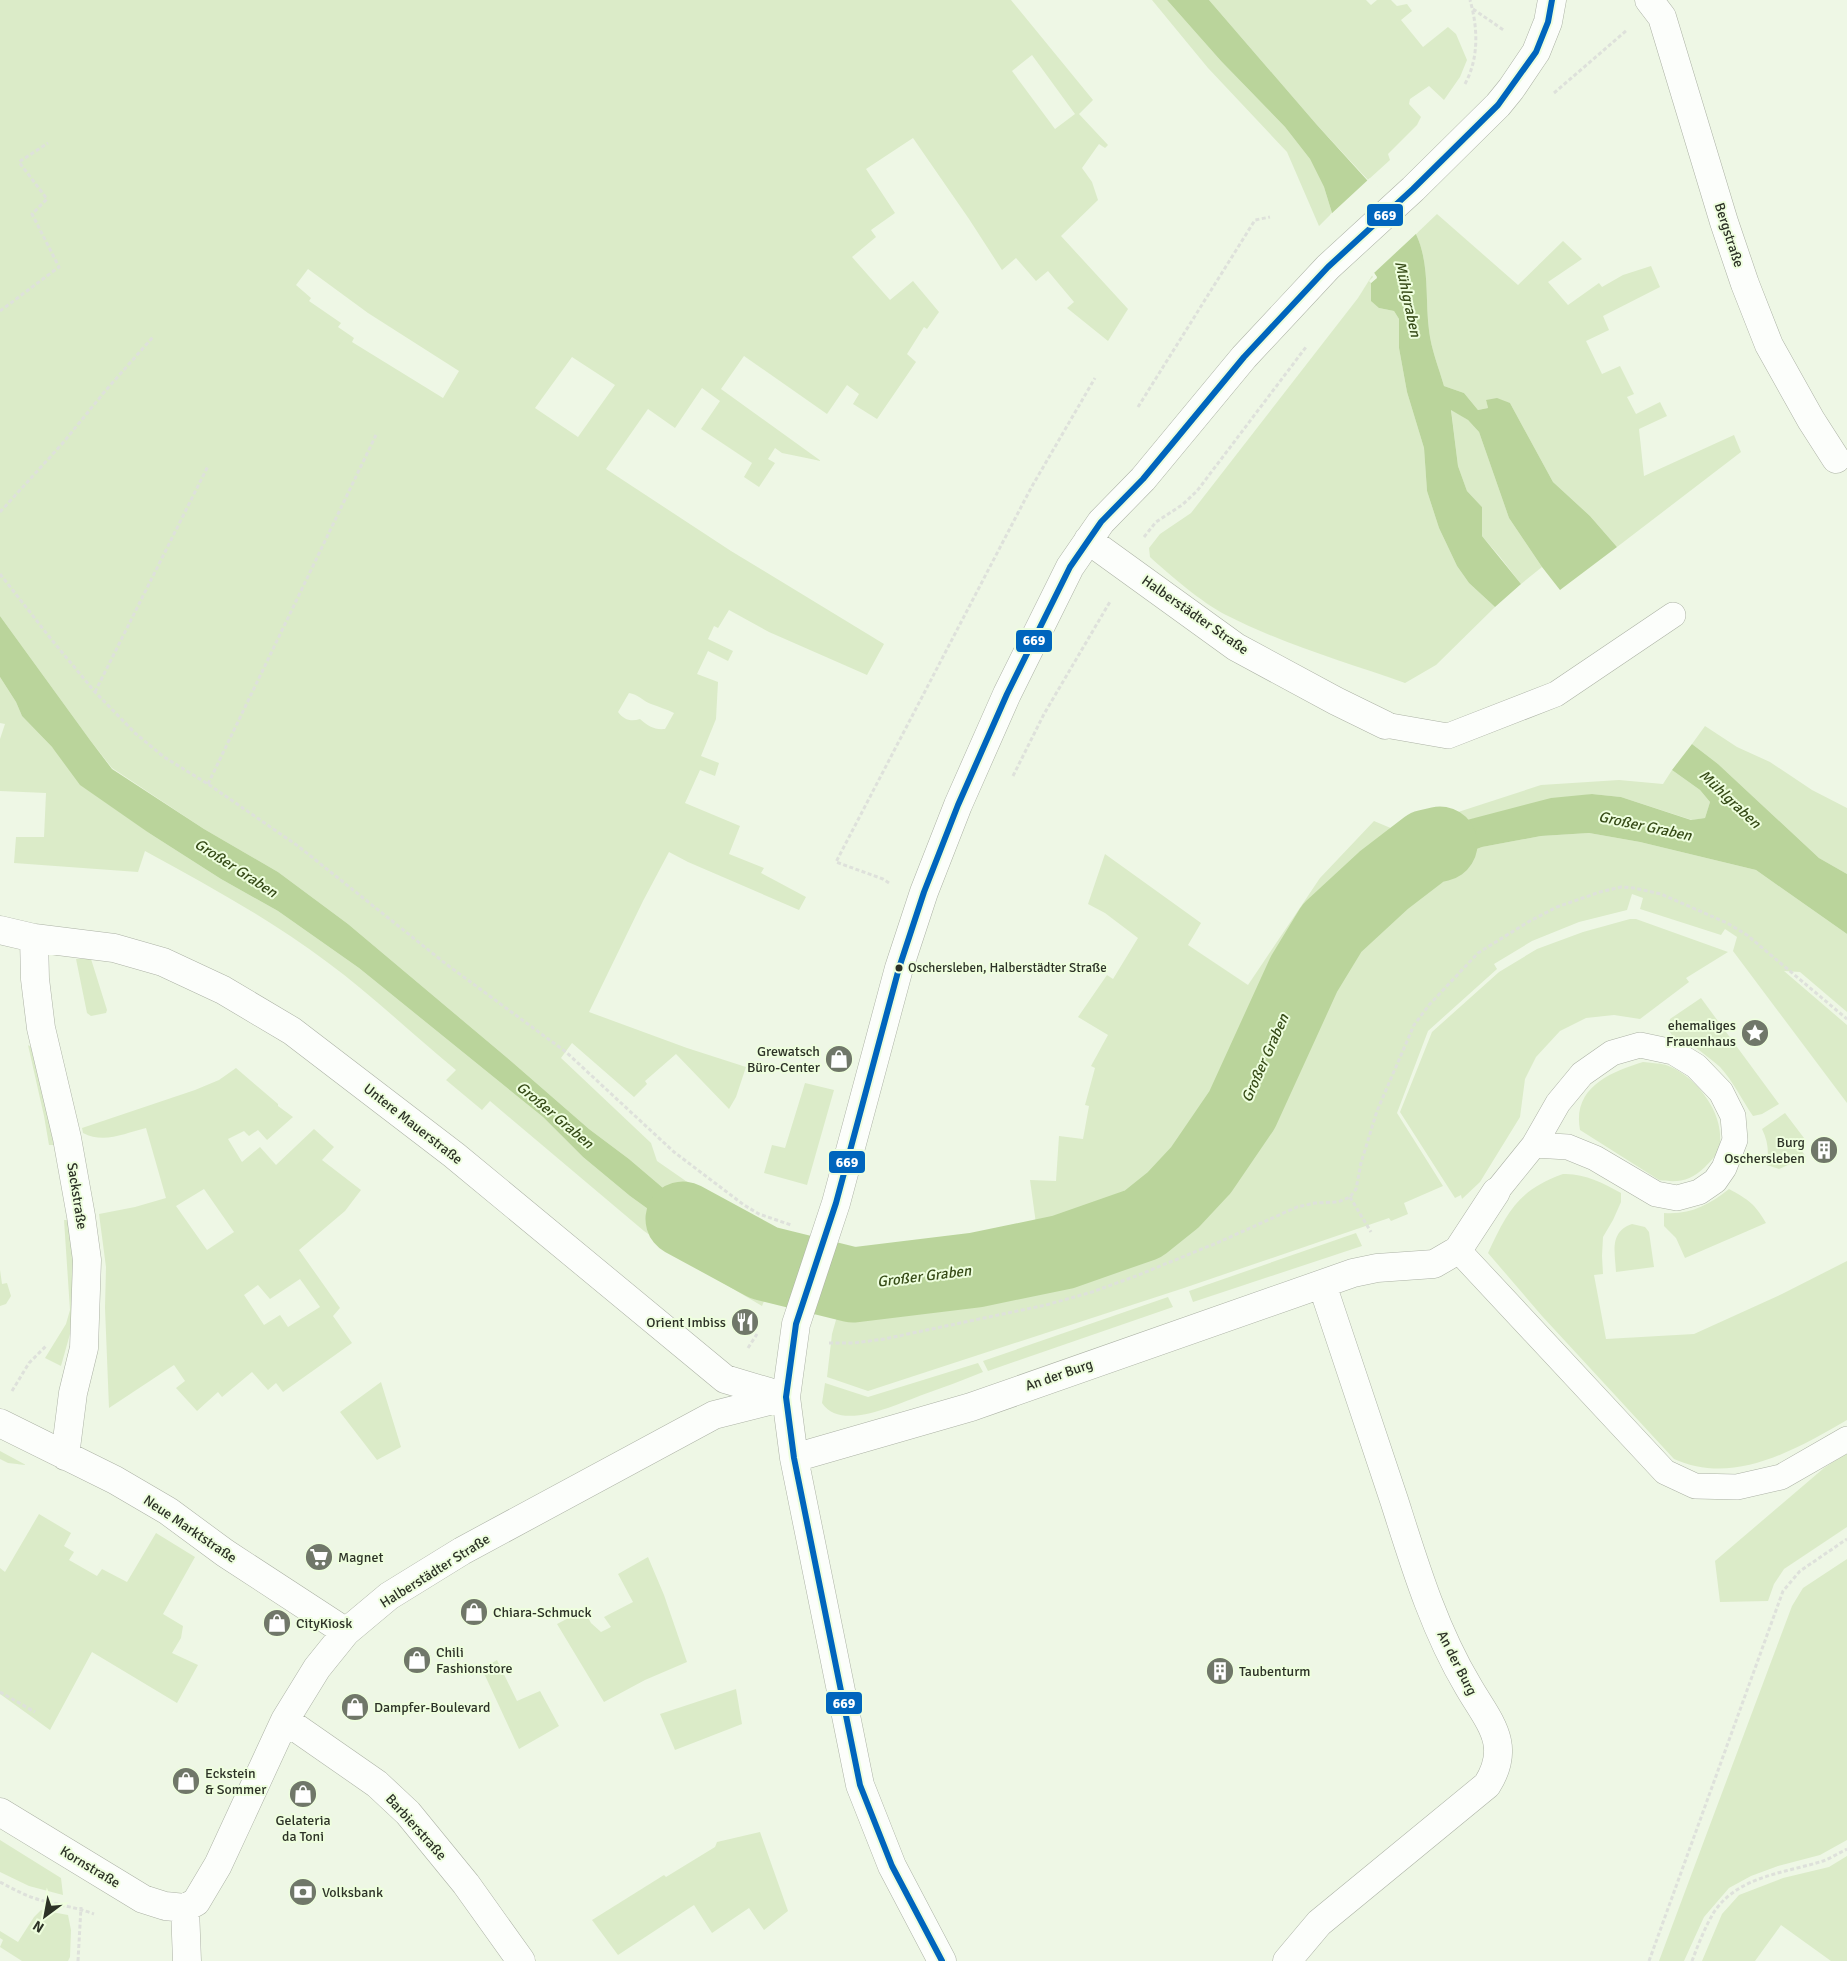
<svg xmlns="http://www.w3.org/2000/svg" width="1847" height="1961" font-family="Signika,sans-serif">
  <style>
    .green { fill: #dbebc8; fill-rule: evenodd }
    .water { fill: #bad49b }
    .pier { fill: #eef7e5 }
    .lines { fill: none; stroke-linecap: round; stroke-linejoin: round }
    .river { stroke: #bad49b; stroke-width: 75 }
    .lane-casing { stroke: #acb2a5; stroke-width: 26 }
    .street-casing { stroke: #acb2a5; stroke-width: 29 }
    .path { stroke: #dee1db; stroke-width: 3; stroke-dasharray: 4 2.5; stroke-linecap: butt }
    .lane { stroke: #fcfefb; stroke-width: 25 }
    .street { stroke: #fcfefb; stroke-width: 28 }
    .bus-1-casing { stroke: #eefede; stroke-width: 10 }
    .bus-1 { stroke: #0065bd; stroke-width: 6 }
    .bus-dot { fill: #2c3226; stroke: #eefede; stroke-width: 2 }
    .labels { text-anchor: middle; dominant-baseline: central; stroke-width: 4; stroke-linejoin: round; paint-order: stroke }
    .bus-label { font-size: 13px; fill: #2c3226; stroke: #eefede; text-anchor: start }
    .street-label { font-size: 14px; fill: #2c3226; stroke: #eefede }
    .poi-label { font-size: 14px; fill: #2c3226; stroke: #eefede; text-anchor: start }
    .water-label { font-size: 15px; font-style: italic; fill: #364b17; stroke: #eefede }
    .line-badge { stroke: #eefede; stroke-width: 2 }
    .badge-label { font-size: 14px; text-anchor: middle; font-weight: bold; fill: #fff }
  </style>
  <rect width="100%" height="100%" fill="#eef7e5"/>
  <!-- green -->
  <path class="green" d="M0,0H1011L1093,100L1079,114L1108,145L1105,148L1099,144L1082,168L1092,182L1098,200L1061,236L1128,309L1108,341L1067,308L1074,302L1048,271L1036,281L1016,258L1002,270L969,219L913,138L866,169L895,213L871,230L876,237L852,257L890,300L913,281L939,312L927,329L924,327L907,354L916,362L877,419L853,404L859,394L847,385L827,414L744,356L721,389L821,461L782,453L775,448L768,459L775,463L759,487L744,477L752,463L701,429L720,401L702,388L675,428L648,409L606,469L731,551L884,644L867,675L769,632L729,610L718,628L714,626L708,639L733,651L728,661L708,651L697,674L718,682L716,719L701,756L719,763L715,776L700,770L685,803L740,826L729,854L764,868L761,873L806,897L799,910L688,862L669,852L643,901L589,1012L687,1048L746,1067L736,1097L729,1109L676,1054L645,1081L647,1084L634,1097L572,1043L561,1058L651,1143L657,1161L719,1204L784,1239L778,1254L725,1232L683,1205L629,1159L589,1129L505,1056L348,924L278,872L204,829L112,768L90,740L0,616ZM1032,55L1075,114L1055,129L1012,71ZM308,269L368,313L459,371L443,398L352,342L354,338L338,327L341,323L309,301L311,298L296,285ZM572,357L615,385L578,437L535,408ZM629,693C638,694 643,701 651,704C659,707 666,709 674,713L665,729C654,730 648,726 640,719C631,722 624,720 618,712Z
    M1152,0H1167L1221,61L1285,127L1310,159L1324,187L1332,213L1319,226L1287,152L1208,68Z
    M1209,0H1366L1371,5L1377,0H1391L1397,6L1407,4L1412,11L1401,20L1423,47L1448,27L1456,34L1467,60L1460,77L1444,100L1429,86L1410,99L1409,104L1421,117L1417,125L1388,154L1390,160L1368,180L1317,125Z
    M1437,214L1518,285L1563,241L1582,259L1548,282L1568,305L1599,283L1602,287L1623,275L1651,266L1660,287L1603,316L1609,330L1586,341L1602,374L1620,366L1634,394L1627,397L1636,414L1660,402L1667,416L1639,429L1644,476L1734,435L1741,452L1617,547L1590,516L1553,482L1510,403L1486,400L1488,408L1478,410L1464,393L1444,386C1439,368 1431,349 1429,330C1425,298 1430,264 1416,234Z
    M1373,274L1379,308L1394,311L1399,319V348L1407,392L1424,448L1427,491L1439,528L1457,566L1469,583L1495,607L1436,665L1405,683C1345,662 1283,644 1226,615C1201,602 1171,576 1150,557L1149,548L1160,534L1191,513L1358,298Z
    M1451,409L1468,420L1479,432L1509,518L1542,567L1521,584L1500,557L1482,536V507L1467,491L1458,466Z
    M0,677L16,702L22,716L52,747L149,833L221,879L278,911L359,968L543,1117L583,1157L630,1196L691,1240L770,1287L762,1306L686,1261L644,1231L490,1101L482,1110L446,1080L456,1070C413,1035 372,995 327,962C270,919 207,885 145,851L138,872L14,863L16,837H44L46,793L0,791V739L5,724L0,723Z
    M1705,726L1737,747L1770,762L1812,790L1847,808V874L1819,858L1718,764L1692,744Z
    M1672,770L1700,790L1710,802L1705,818L1692,820L1621,797L1592,794L1463,821L1370,918L1432,866L1482,847L1541,836L1589,833L1640,842L1756,870L1847,934V1012L1800,972L1784,971L1847,1025V1103L1733,951L1737,937L1725,929L1721,935L1640,909L1643,898L1632,894L1627,910L1579,922L1532,941L1494,964L1497,969L1428,1031L1397,1113L1443,1186L1404,1203L1408,1214L1391,1221L1389,1218L1184,1288L868,1391L827,1377L832,1334L854,1257L916,1254L1037,1231L1030,1180L1056,1181L1059,1136L1083,1139L1089,1106L1085,1105L1095,1068L1091,1066L1108,1035L1078,1017L1107,975L1113,979L1138,938L1105,913L1088,904L1105,854L1201,923L1188,945L1248,985L1320,878L1374,821L1412,837L1415,826L1541,785L1619,780L1663,784Z
    M1630,919H1636L1728,952L1686,978L1689,982L1640,1019L1614,1015L1586,1018L1560,1031L1536,1057L1525,1079L1520,1117L1480,1182L1462,1199L1461,1195L1455,1198L1400,1112L1432,1032L1499,972L1537,949L1583,932Z
    M76,959H91L107,1010L106,1013L91,1016L87,1013Z
    M1701,998L1779,1104L1762,1114L1753,1116C1742,1100 1733,1081 1720,1067C1712,1060 1703,1053 1695,1047C1684,1037 1664,1042 1670,1019Z
    M28,1045L31,1047L55,1145H49L44,1116Z
    M1643,1062C1650,1063 1659,1063 1666,1065C1693,1074 1719,1107 1720,1134C1720,1139 1721,1145 1719,1149C1716,1156 1710,1162 1705,1167C1691,1181 1678,1183 1659,1180L1580,1130C1572,1088 1610,1072 1643,1062Z
    M236,1068L278,1104V1106L293,1117L267,1140L258,1130L249,1136L244,1131L228,1139L242,1162L260,1147L276,1165L314,1129L334,1147L322,1160L361,1190L345,1211L299,1250L340,1308L333,1316L352,1343L283,1392L276,1383L268,1390L252,1372L222,1397L218,1392L197,1411L176,1388L185,1381L174,1365L109,1408L105,1308L106,1267L99,1214L135,1207L166,1198L146,1128C125,1133 104,1144 83,1133L82,1128L195,1090L219,1080ZM204,1189L234,1232L207,1250L176,1206ZM300,1279L320,1307L288,1327L280,1315L264,1325L244,1295L258,1285L270,1299Z
    M805,1083L834,1090L807,1185L764,1173L772,1145L785,1148Z
    M1785,1113L1804,1138L1797,1144L1806,1157L1779,1169L1767,1165C1769,1152 1768,1141 1762,1129Z
    M1563,1174C1584,1173 1603,1183 1621,1193V1202L1613,1220L1603,1237L1602,1256L1603,1274L1594,1275L1606,1339L1694,1334L1782,1294L1847,1261V1420C1795,1450 1734,1486 1674,1459L1542,1316L1488,1253C1507,1212 1518,1190 1563,1174Z
    M1729,1189C1749,1200 1755,1204 1766,1223L1685,1258L1676,1238L1664,1226V1213C1690,1215 1709,1205 1729,1189Z
    M64,1220H70L75,1260V1316L61,1366L45,1358L66,1324L70,1310Z
    M1632,1224L1645,1227L1649,1232L1654,1267L1616,1272C1615,1252 1609,1232 1632,1224Z
    M1356,1233L1362,1246L1193,1302L1189,1291Z
    M0,1270L2,1284L7,1283L11,1296L6,1304L0,1306Z
    M1168,1297L1173,1307L988,1371L983,1361Z
    M978,1363L983,1372C963,1380 942,1388 922,1395C897,1404 841,1432 822,1403L825,1383L868,1397Z
    M381,1382L401,1447L377,1460L340,1412Z
    M0,1451L26,1465L8,1463L0,1459Z
    M1847,1453V1527L1784,1569L1774,1584L1768,1601L1720,1602L1715,1561L1824,1468Z
    M39,1514L71,1533L64,1546L74,1552L69,1560L97,1576L102,1569L127,1582L156,1533L195,1557L163,1614L183,1626L181,1638L172,1653L198,1665L177,1703L92,1652L50,1730L0,1694V1568L5,1572Z
    M648,1557L664,1595L687,1662L645,1680L604,1702L557,1624L584,1610L591,1623L601,1632L611,1627L604,1617L633,1602L618,1574Z
    M1847,1559V1840L1820,1855L1778,1866L1751,1876L1729,1888L1704,1917L1684,1961H1659L1792,1606L1803,1588Z
    M497,1660L517,1701L540,1691L559,1726L519,1749L482,1669Z
    M736,1689L742,1724L675,1750L660,1714Z
    M760,1832L788,1911L764,1930L749,1908L712,1933L694,1905L618,1955L592,1920L664,1875L666,1877L715,1847L717,1842Z
    M0,1840L61,1878L63,1895L29,1886L0,1872Z
    M1847,1856V1961H1831L1781,1925L1755,1961H1702L1722,1914L1739,1895L1783,1878L1829,1867Z
    M41,1910L68,1915L71,1930L70,1957L68,1961H22L0,1947L3,1940L0,1938V1931L18,1942L34,1917Z"/>
  <!-- water -->
  <path class="water" d="M1167,0H1209L1317,125L1416,234C1430,264 1425,298 1429,330C1431,349 1439,368 1444,386L1464,393L1478,410L1488,408L1486,400L1497,398L1510,403L1553,482L1590,516L1617,547L1560,590L1542,567L1509,518L1479,432L1468,420L1451,410L1458,466L1467,491L1482,507V536L1521,584L1495,607L1469,583L1457,566L1439,528L1427,491L1424,448L1407,392L1399,348V319L1394,311L1379,308L1371,301V283L1377,277L1332,213L1324,187L1310,159L1285,127L1221,61Z
    M0,616L90,740L112,769L204,829L278,872L348,924L505,1056L589,1129L629,1159L683,1205L725,1232L778,1254L770,1287L691,1240L630,1196L583,1157L543,1117L359,968L278,911L221,879L149,833L80,785L52,747L22,716L16,702L0,677Z
    M1692,744L1718,764L1819,858L1847,874V934L1756,870L1640,842L1589,833L1541,836L1482,847L1432,866L1370,918L1357,905L1373,870L1412,837L1463,821L1551,798L1592,794L1621,797L1691,820L1705,818L1710,802L1700,790L1672,770Z"/>
  <!-- pier -->
  <path class="pier" d="M1370,178L1418,232L1374,273L1377,278L1371,283L1369,281L1373,277L1330,215Z
    M779,1252L781,1255L772,1288L769,1290L768,1289Z"/>
  <g class="lines">
    <!-- river -->
    <path class="river" d="M683,1219L764,1263L853,1285L976,1270L1063,1252L1143,1224L1173,1200L1201,1170L1242,1110L1304,974L1332,928L1384,880L1427,847L1440,844"/>
    <defs>
      <path id="lane" d="M1385,725L1448,736L1556,694L1673,615
        M1496,1192L1534,1145L1558,1103L1582,1074L1612,1053L1640,1045L1673,1052L1696,1066L1721,1092L1733,1116L1735,1140L1724,1168L1715,1181L1699,1192L1677,1198L1656,1194L1595,1158L1568,1147L1534,1145
        M1458,1250L1665,1472L1695,1486L1737,1487L1781,1477L1847,1439"/>
      <path id="street" d="M1649,0L1662,17L1724,222L1745,284L1769,345L1811,420L1836,459
        M1088,540L1236,647L1336,701L1385,725
        M0,930L34,938L114,948L163,962L223,990L292,1031L454,1155L725,1379L786,1397
        M34,938L35,979L41,1028L67,1138L81,1216L87,1260L84,1348L73,1393L65,1456
        M0,1423L115,1480L168,1511L225,1553L346,1632
        M794,1458L971,1407L1353,1273L1377,1268L1434,1264L1458,1250L1496,1192
        M285,1720L377,1784L408,1813L466,1884L521,1961
        M0,1812L143,1899L165,1906L185,1908
        M185,1908L196,1902L218,1865L285,1720L317,1668L346,1632L389,1596L462,1551L714,1415L785,1397
        M185,1908L187,1961
        M942,1961L892,1866L860,1785L794,1458L786,1397L796,1324L836,1203L899,968L924,892L958,805L1007,694L1070,567L1101,522L1143,479L1244,357L1328,267L1413,189L1498,105L1511,89L1536,52L1548,22L1552,0
        M1287,1961L1319,1923L1487,1785C1513,1744 1488,1721 1468,1686C1434,1629 1415,1566 1395,1503C1370,1430 1346,1357 1322,1284"/>
    </defs>
    <!-- lane casing -->
    <use href="#lane" class="lane-casing"/>
    <!-- street casing -->
    <use href="#street" class="street-casing"/>
    <!-- path -->
    <path class="path" d="M1473,9L1505,31
      M1465,84C1479,58 1478,28 1470,0
      M1554,93L1627,30
      M0,311L59,267L32,214L47,199L19,162L48,143
      M1138,407L1255,220L1270,217
      M0,512L62,444L106,390L153,337
      M1144,537L1156,522L1182,505L1197,491L1306,347
      M0,574L51,639L95,692L135,733L164,757L208,784L298,846L446,964L566,1052L674,1152L744,1205L759,1214L791,1225
      M95,692L208,466
      M1013,776L1044,714L1111,600
      M208,784L376,435
      M889,883L883,879L836,862L1031,488L1095,378
      M1350,1197L1371,1232
      M829,1343H854L884,1339L1046,1305L1092,1292L1136,1276L1219,1242L1297,1207L1315,1203L1338,1202L1350,1197L1356,1189L1361,1163L1377,1111L1414,1025L1429,1005L1478,953L1528,922L1557,907L1600,892L1621,887L1634,888L1661,894L1727,923L1747,935L1847,1019
      M748,1348L757,1334
      M12,1391L29,1363L46,1346
      M0,1692L35,1712
      M0,1882C13,1889 26,1896 40,1900C58,1905 76,1907 94,1914
      M78,1961L81,1907
      M1649,1961L1783,1591L1800,1571L1847,1539
      M1692,1961C1698,1945 1705,1927 1714,1912C1738,1876 1785,1873 1823,1861C1831,1858 1839,1853 1847,1849"/>
    <!-- lane -->
    <use href="#lane" class="lane"/>
    <!-- street -->
    <use href="#street" class="street"/>
    <defs>
      <path id="bus-1" d="M942,1961L892,1866L860,1785L794,1458L786,1397L796,1324L836,1203L899,968L924,892L958,805L1007,694L1070,567L1101,522L1143,479L1244,357L1328,267L1413,189L1498,105L1536,52L1548,22L1552,0"/>
    </defs>
    <!-- bus-1 casing -->
    <use href="#bus-1" class="bus-1-casing"/>
    <!-- bus-1 -->
    <use href="#bus-1" class="bus-1"/>
  </g>
  <!-- icons -->
  <defs>
    <symbol id="sight-disc" viewBox="-11 -11 22 22"><circle r="9.5" fill="#707769" stroke="#eefede"/><path d="M0-6L1.8-2.2L6-1.7L2.9 1.2L3.7 5.4L0 3.3L-3.7 5.4L-2.9 1.2L-6-1.7L-1.8-2.2Z" fill="#fff"/></symbol>
    <symbol id="shop-disc" viewBox="-11 -11 22 22"><circle r="9.5" fill="#707769" stroke="#eefede"/><path d="M-5-2.5h2.3a2.7 3.5 0 0 1 5.4 0H5L5.5 6h-11ZM-1.5-2.5h3a1.5 2.3 0 0 0-3 0Z" fill="#fff"/></symbol>
    <symbol id="building-disc" viewBox="-11 -11 22 22"><circle r="9.5" fill="#707769" stroke="#eefede"/><path d="M-4-6H4V6H1V3H-1V6H-4ZM-2.5-4.3h1.7v1.8h-1.7ZM.8-4.3h1.7v1.8H.8ZM-2.5-1h1.7V.8h-1.7ZM.8-1h1.7V.8H.8Z" fill="#fff"/></symbol>
    <symbol id="restaurant-disc" viewBox="-11 -11 22 22"><circle r="9.5" fill="#707769" stroke="#eefede"/><path d="M-5-6h1v4h1v-4h1v4h1v-4h1v5L-1.5 .5V6h-2V.5L-5-1ZM5-6V6H3V1.5H1.5Q1.5-4 5-6Z" fill="#fff"/></symbol>
    <symbol id="supermarket-disc" viewBox="-11 -11 22 22"><circle r="9.5" fill="#707769" stroke="#eefede"/><path d="M-6-5.5h2.5l.6 2H6L4.5 2H-2.5L-4.4-4H-6ZM-1.5 3.2a1.3 1.3 0 1 0 .1 0ZM3 3.2a1.3 1.3 0 1 0 .1 0Z" fill="#fff"/></symbol>
    <symbol id="bank-disc" viewBox="-11 -11 22 22"><circle r="9.5" fill="#707769" stroke="#eefede"/><path d="M-6-4H6V4H-6ZM0-2.3a2.3 2.3 0 1 0 0 4.6a2.3 2.3 0 1 0 0-4.6Z" fill="#fff"/></symbol>
  </defs>
  <g fill-rule="evenodd">
    <use href="#sight-disc" x="1739" y="1017" width="32" height="32"/>
    <use href="#shop-disc" x="823" y="1043" width="32" height="32"/>
    <use href="#building-disc" x="1808" y="1134" width="32" height="32"/>
    <use href="#restaurant-disc" x="729" y="1306" width="32" height="32"/>
    <use href="#supermarket-disc" x="303" y="1541" width="32" height="32"/>
    <use href="#shop-disc" x="458" y="1596" width="32" height="32"/>
    <use href="#shop-disc" x="261" y="1607" width="32" height="32"/>
    <use href="#shop-disc" x="401" y="1644" width="32" height="32"/>
    <use href="#building-disc" x="1204" y="1655" width="32" height="32"/>
    <use href="#shop-disc" x="339" y="1691" width="32" height="32"/>
    <use href="#shop-disc" x="170" y="1765" width="32" height="32"/>
    <use href="#shop-disc" x="287" y="1778" width="32" height="32"/>
    <use href="#bank-disc" x="287" y="1876" width="32" height="32"/>
  </g>
  <!-- markers -->
  <circle class="bus-dot" cx="899" cy="968" r="4.5"/>
  <g class="labels">
    <!-- bus labels -->
    <g class="bus-label">
      <text x="908" y="968">Oschersleben, Halberstädter Straße</text>
    </g>
    <!-- street labels -->
    <g class="street-label">
      <text transform="translate(1729 235) rotate(72)">Bergstraße</text>
      <text transform="translate(1195 615) rotate(35)">Halberstädter Straße</text>
      <text transform="translate(413 1124) rotate(38)">Untere Mauerstraße</text>
      <text transform="translate(77 1196) rotate(81)">Sackstraße</text>
      <text transform="translate(1059 1375) rotate(-19)">An der Burg</text>
      <text transform="translate(190 1529) rotate(34)">Neue Marktstraße</text>
      <text transform="translate(435 1571) rotate(-32)">Halberstädter Straße</text>
      <text transform="translate(1457 1663) rotate(63)">An der Burg</text>
      <text transform="translate(416 1827) rotate(48)">Barbierstraße</text>
      <text transform="translate(90 1867) rotate(31)">Kornstraße</text>
    </g>
    <!-- poi labels -->
    <g class="poi-label">
      <text x="1736" y="1025" text-anchor="end">ehemaliges<tspan x="1736" dy="16">Frauenhaus</tspan></text>
      <text x="820" y="1051" text-anchor="end">Grewatsch<tspan x="820" dy="16">Büro-Center</tspan></text>
      <text x="1805" y="1142" text-anchor="end">Burg<tspan x="1805" dy="16">Oschersleben</tspan></text>
      <text x="726" y="1322" text-anchor="end">Orient Imbiss</text>
      <text x="338" y="1557">Magnet</text>
      <text x="493" y="1612">Chiara-Schmuck</text>
      <text x="296" y="1623">CityKiosk</text>
      <text x="436" y="1652">Chili<tspan x="436" dy="16">Fashionstore</tspan></text>
      <text x="1239" y="1671">Taubenturm</text>
      <text x="374" y="1707">Dampfer-Boulevard</text>
      <text x="205" y="1773">Eckstein<tspan x="205" dy="16">&amp; Sommer</tspan></text>
      <text x="303" y="1820" text-anchor="middle">Gelateria<tspan x="303" dy="16">da Toni</tspan></text>
      <text x="322" y="1892">Volksbank</text>
    </g>
    <!-- water labels -->
    <g class="water-label">
      <text transform="translate(1408 299) rotate(78)">Mühlgraben</text>
      <text transform="translate(1730 799) rotate(43)">Mühlgraben</text>
      <text transform="translate(1645 826) rotate(12)">Großer Graben</text>
      <text transform="translate(236 868) rotate(33)">Großer Graben</text>
      <text transform="translate(1265 1058) rotate(-66)">Großer Graben</text>
      <text transform="translate(555 1115) rotate(40)">Großer Graben</text>
      <text transform="translate(924 1276) rotate(-7)">Großer Graben</text>
    </g>
  </g>
  <g class="line-badge">
    <rect x="1366" y="203" width="38" height="24" rx="5" fill="#0065bd"/>
    <rect x="1015" y="629" width="38" height="24" rx="5" fill="#0065bd"/>
    <rect x="828" y="1150" width="38" height="24" rx="5" fill="#0065bd"/>
    <rect x="825" y="1691" width="38" height="24" rx="5" fill="#0065bd"/>
  </g>
  <g class="badge-label">
    <text x="1385" y="220">669</text>
    <text x="1034" y="645">669</text>
    <text x="847" y="1167">669</text>
    <text x="844" y="1708">669</text>
  </g>
  <!-- north arrow -->
  <g transform="translate(45 1916) rotate(212)" stroke="#eefede" stroke-width="4" paint-order="stroke">
  <path d="M0-4L9 19L0 12L-9 19Z" fill="#2c3226"/>
  <text y="-8" font-size="14" font-weight="bold" text-anchor="middle" fill="#2c3226">N</text>
  </g>
</svg>
